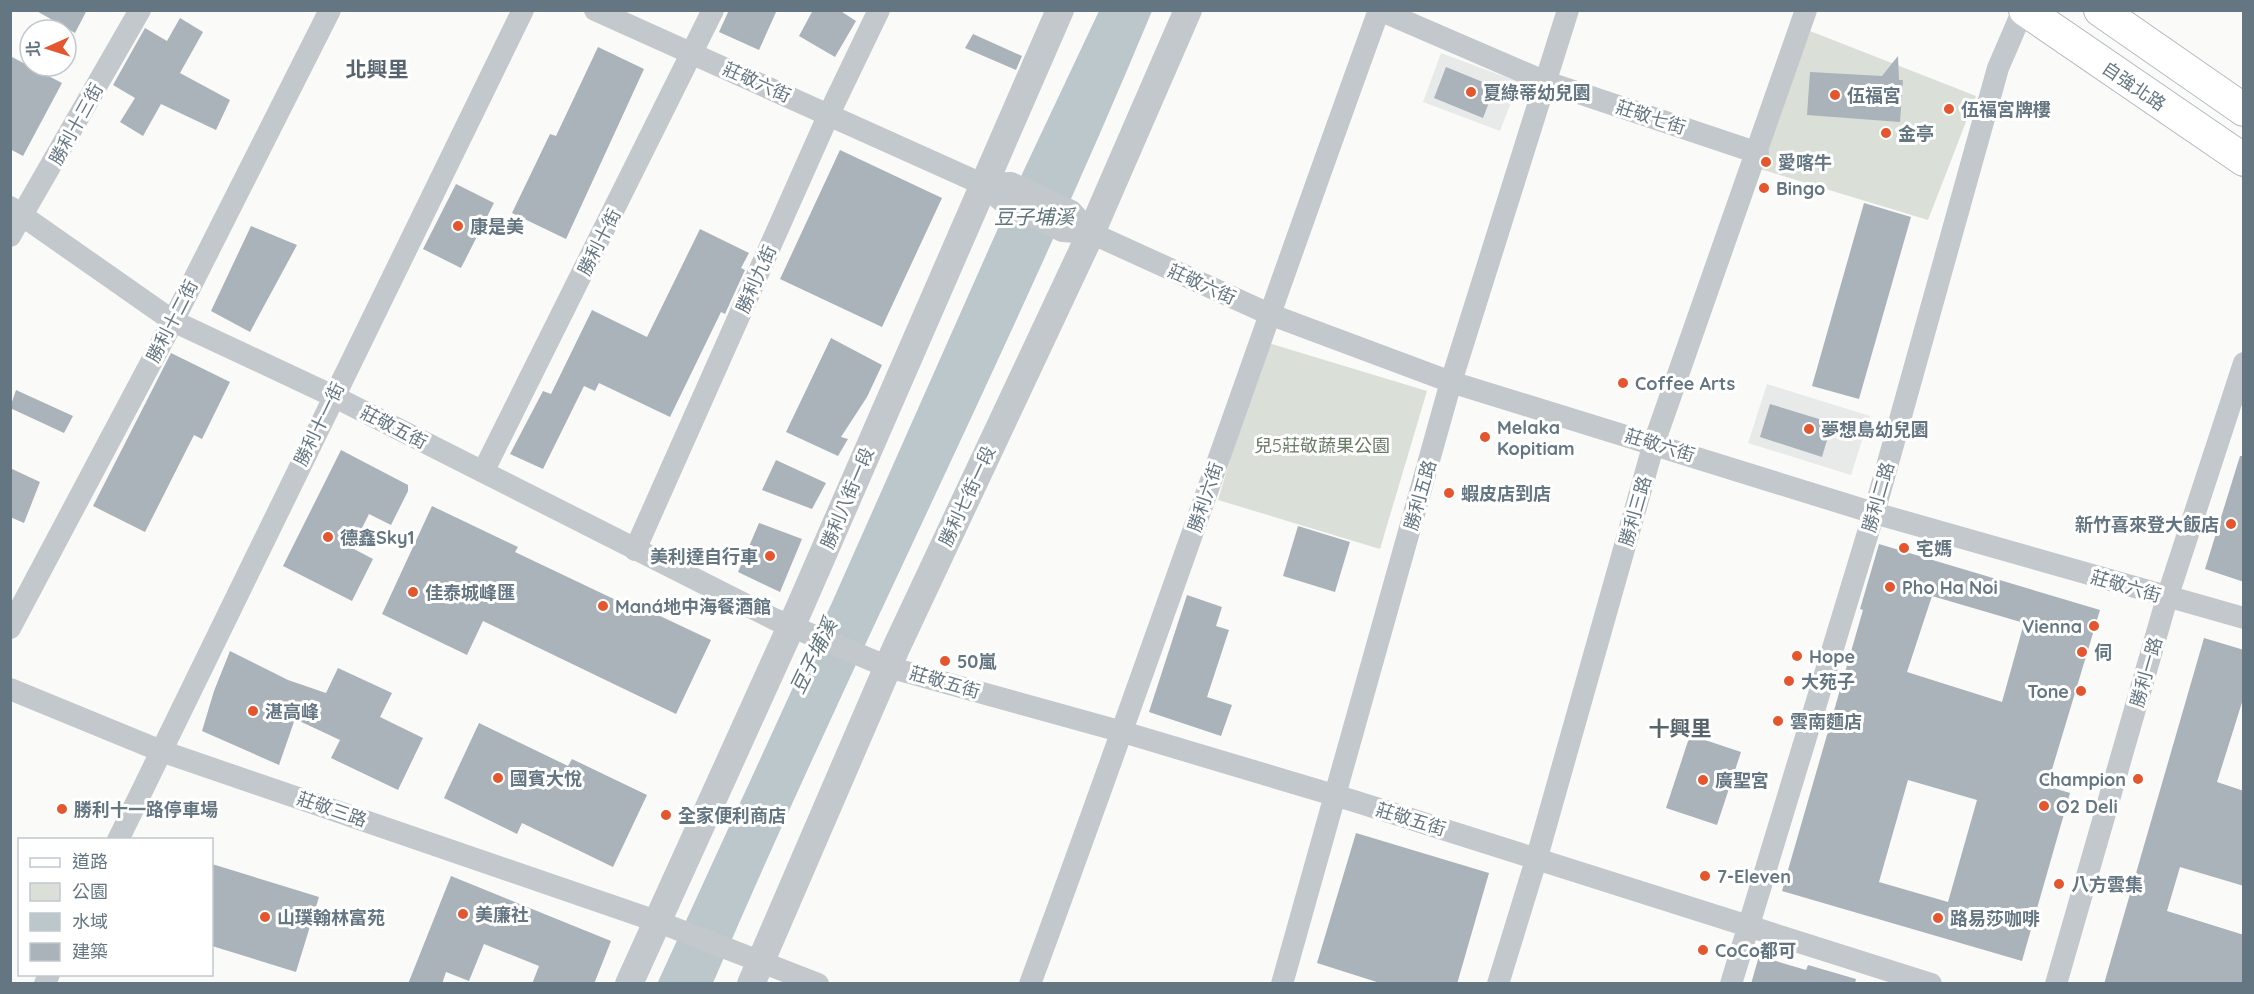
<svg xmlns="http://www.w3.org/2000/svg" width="2254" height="994" font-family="Quicksand,'Noto Sans TC',sans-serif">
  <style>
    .built { fill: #e8e9e9 }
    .green { fill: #dadfd7 }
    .water { fill: #bbc7cb }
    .building { fill: #aab3b9; fill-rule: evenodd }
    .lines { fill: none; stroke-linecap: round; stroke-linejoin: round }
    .secondary-casing { stroke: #b3babf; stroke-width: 34 }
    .minor { stroke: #c3c8cc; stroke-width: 22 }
    .tertiary { stroke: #c3c8cc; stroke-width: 28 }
    .secondary { stroke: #fff; stroke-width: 32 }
    .poi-dot { fill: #e4572e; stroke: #fff; stroke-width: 2 }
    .labels { text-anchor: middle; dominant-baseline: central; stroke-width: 6; stroke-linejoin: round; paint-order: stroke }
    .street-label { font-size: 18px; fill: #657683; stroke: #fff }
    .poi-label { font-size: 18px; font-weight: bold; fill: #657683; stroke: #fff; text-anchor: start }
    .park-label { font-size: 18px; fill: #687a64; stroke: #fff }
    .water-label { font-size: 20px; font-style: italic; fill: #60757c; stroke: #fff }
    .quarter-label { font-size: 21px; font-weight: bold; fill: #57646e; stroke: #fff }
  </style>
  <rect width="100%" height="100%" fill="#fafaf8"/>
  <!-- built -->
  <path class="built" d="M1441,53L1519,82L1500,131L1423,102Z
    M1767,384L1870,416L1851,475L1748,443Z"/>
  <!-- green -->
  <path class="green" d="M1810,31L1976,96L1928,220L1757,168Z
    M1265,342L1427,391L1380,549L1218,500Z"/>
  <!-- water -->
  <path class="water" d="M1099,11H1152C1016,339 853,656 713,983L657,984L834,598L1023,172Z"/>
  <!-- building -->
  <path class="building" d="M35,10H87L75,33Z
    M729,10H777L759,50L719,32Z
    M813,10H839L856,21L835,57L799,36Z
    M180,18L203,32L180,73L230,100L216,130L161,104L143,136L120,122L135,98L113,85L145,28L167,41Z
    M973,34L1022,56L1016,70L965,48Z
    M598,47L644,69L566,239L512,213L550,134L556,136Z
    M10,56L62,83L23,156L10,149Z
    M1898,56L1899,80H1903L1900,122L1807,115L1810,72L1882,76Z
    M1446,67L1495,87L1483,118L1434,98Z
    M840,150L942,198L882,327L780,279Z
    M456,184L494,203L461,268L423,249Z
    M1864,203L1911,217L1859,399L1812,386Z
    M251,226L297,245L250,332L211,311Z
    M700,229L749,253L741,268L745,270L725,314L721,312L670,417L599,383L595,391L584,386L543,469L510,454L543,391L551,394L592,310L647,337Z
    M831,338L882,365L867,397L841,437L848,439L838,456L786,432Z
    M171,353L230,382L202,439L194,435L145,532L93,506Z
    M16,390L73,416L64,433L10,408Z
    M1770,404L1832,423L1822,457L1760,437Z
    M341,450L408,485V491L391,525L369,514L352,548L373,559L352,601L283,566Z
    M2240,456H2244V582L2205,569Z
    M776,460L826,483L812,509L762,490Z
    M10,468L40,482L24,523L10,517Z
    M432,506L518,547L515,552L639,611L641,607L711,640L676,714L483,621L467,655L382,614Z
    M759,523L802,539L780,592L738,572Z
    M1298,526L1350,542L1335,592L1283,576Z
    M1879,544L2100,610L2047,786L2070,793L2022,961L1782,891L1863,610L1860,609ZM1932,596L2024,623L2002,702L1907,672ZM1908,780L1977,800L1948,902L1879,882Z
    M1187,595L1222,607L1216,626L1229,630L1207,697L1232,705L1221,736L1149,712Z
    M2204,638L2244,650V696L2217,782L2244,791V886L2180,867L2167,911L2244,935V984H2104Z
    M230,651L288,680L326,693L338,668L392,693L380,717L423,738L398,790L331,758L340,740L295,719L279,765L202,731L214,691Z
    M479,723L568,766L572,759L647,795L613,867L522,823L517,834L444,798Z
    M1690,735L1741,752L1717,825L1666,808Z
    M1356,833L1489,873L1457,984H1383L1317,963Z
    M212,864L319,897L296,972L212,946Z
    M451,876L611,941L594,984H532L539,966L484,944L469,981L446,972L442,984H408Z
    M1759,956L1806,970L1808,965L1856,979L1855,984H1751Z"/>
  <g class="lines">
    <defs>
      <path id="secondary" d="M2025,10L2244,160
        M2100,10L2244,110"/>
    </defs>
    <!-- secondary casing -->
    <use href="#secondary" class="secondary-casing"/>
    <!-- minor -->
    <path class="minor" d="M595,10L982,184L1002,201L1062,231L1091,233
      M1379,10L1546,82L1758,153
      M982,184L1011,183L1071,211L1091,233L1269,314L1451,382L1874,513L2244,618
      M10,207L173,321L333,396L774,619L888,667L1123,732L1354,801L1931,984
      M10,236L140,10
      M483,472L713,10
      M635,550L829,114L879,10
      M10,628L173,321L330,10
      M10,689L161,751L656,921L818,984
      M118,840L523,10
      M45,984L49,974
      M1030,984C1150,660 1261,334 1379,10
      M1282,984L1451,382L1568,10
      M1498,984L1537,857L1654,443L1806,10
      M1731,984L1874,513L1998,68L2023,10
      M2056,984L2167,598L2244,363"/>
    <!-- tertiary -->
    <path class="tertiary" d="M629,984L799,609L1060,10
      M751,984L896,648L1091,233L1188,10"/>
    <!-- secondary -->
    <use href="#secondary" class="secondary"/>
  </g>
  <!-- markers -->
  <g class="poi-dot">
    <circle cx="1471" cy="92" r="6"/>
    <circle cx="1835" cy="95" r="6"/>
    <circle cx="1949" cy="109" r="6"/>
    <circle cx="1886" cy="133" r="6"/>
    <circle cx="1766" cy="162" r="6"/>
    <circle cx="1764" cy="188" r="6"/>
    <circle cx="458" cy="226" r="6"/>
    <circle cx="1623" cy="383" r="6"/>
    <circle cx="1809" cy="429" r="6"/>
    <circle cx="1485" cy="437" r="6"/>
    <circle cx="1449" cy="493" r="6"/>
    <circle cx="2231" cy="524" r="6"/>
    <circle cx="328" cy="537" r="6"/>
    <circle cx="1904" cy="548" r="6"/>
    <circle cx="770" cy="556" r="6"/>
    <circle cx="1890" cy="587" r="6"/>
    <circle cx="413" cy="592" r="6"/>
    <circle cx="603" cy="606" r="6"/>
    <circle cx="2094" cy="626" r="6"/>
    <circle cx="2082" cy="652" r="6"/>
    <circle cx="1797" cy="656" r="6"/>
    <circle cx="945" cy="661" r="6"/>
    <circle cx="1789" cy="681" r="6"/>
    <circle cx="2081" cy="691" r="6"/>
    <circle cx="253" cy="711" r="6"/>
    <circle cx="1778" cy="721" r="6"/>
    <circle cx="498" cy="778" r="6"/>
    <circle cx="2138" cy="779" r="6"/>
    <circle cx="1703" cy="780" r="6"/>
    <circle cx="2044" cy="806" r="6"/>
    <circle cx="62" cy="809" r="6"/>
    <circle cx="666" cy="815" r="6"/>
    <circle cx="1705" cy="876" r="6"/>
    <circle cx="2059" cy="884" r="6"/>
    <circle cx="463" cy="914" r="6"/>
    <circle cx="265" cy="917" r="6"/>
    <circle cx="1938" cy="918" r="6"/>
    <circle cx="1703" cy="950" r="6"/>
  </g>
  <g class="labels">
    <!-- street labels -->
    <g class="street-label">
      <text transform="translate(757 82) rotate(24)">莊敬六街</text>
      <text transform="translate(2134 86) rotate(34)">自強北路</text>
      <text transform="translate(1651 117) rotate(18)">莊敬七街</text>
      <text transform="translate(76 124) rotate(-61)">勝利十三街</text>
      <text transform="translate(599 242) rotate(-63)">勝利十街</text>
      <text transform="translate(756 279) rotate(-66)">勝利九街</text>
      <text transform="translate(1202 284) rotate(24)">莊敬六街</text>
      <text transform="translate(172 321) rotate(-63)">勝利十二街</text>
      <text transform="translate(319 424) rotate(-64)">勝利十一街</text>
      <text transform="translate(394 427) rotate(27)">莊敬五街</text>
      <text transform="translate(1660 445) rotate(17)">莊敬六街</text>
      <text transform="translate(1420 495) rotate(-74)">勝利五路</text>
      <text transform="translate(967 496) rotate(-65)">勝利七街一段</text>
      <text transform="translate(1205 497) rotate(-71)">勝利六街</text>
      <text transform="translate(1878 497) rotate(-74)">勝利二路</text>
      <text transform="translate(847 498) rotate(-67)">勝利八街一段</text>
      <text transform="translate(1635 511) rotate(-74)">勝利三路</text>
      <text transform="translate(2126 586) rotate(16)">莊敬六街</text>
      <text transform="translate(2146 672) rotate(-74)">勝利一路</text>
      <text transform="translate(945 682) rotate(16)">莊敬五街</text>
      <text transform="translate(332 809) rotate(19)">莊敬三路</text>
      <text transform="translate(1411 819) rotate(17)">莊敬五街</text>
    </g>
    <!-- poi labels -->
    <g class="poi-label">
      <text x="1483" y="92">夏綠蒂幼兒園</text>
      <text x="1847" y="95">伍福宮</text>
      <text x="1961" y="109">伍福宮牌樓</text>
      <text x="1898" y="133">金亭</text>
      <text x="1778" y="162">愛喀牛</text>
      <text x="1776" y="188">Bingo</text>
      <text x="470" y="226">康是美</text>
      <text x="1635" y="383">Coffee Arts</text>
      <text x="1497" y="427">Melaka<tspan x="1497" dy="21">Kopitiam</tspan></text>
      <text x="1821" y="429">夢想島幼兒園</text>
      <text x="1461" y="493">蝦皮店到店</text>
      <text x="2219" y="524" text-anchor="end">新竹喜來登大飯店</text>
      <text x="340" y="537">德鑫Sky1</text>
      <text x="1916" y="548">宅媽</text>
      <text x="758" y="556" text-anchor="end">美利達自行車</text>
      <text x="1902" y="587">Pho Ha Noi</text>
      <text x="425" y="592">佳泰城峰匯</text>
      <text x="615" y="606">Maná地中海餐酒館</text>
      <text x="2082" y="626" text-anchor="end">Vienna</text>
      <text x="2094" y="652">伺</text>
      <text x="1809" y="656">Hope</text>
      <text x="957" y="661">50嵐</text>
      <text x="1801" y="681">大苑子</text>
      <text x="2069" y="691" text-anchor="end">Tone</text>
      <text x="265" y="711">湛高峰</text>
      <text x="1790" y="721">雲南麵店</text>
      <text x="510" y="778">國賓大悅</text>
      <text x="2126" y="779" text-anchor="end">Champion</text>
      <text x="1715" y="780">廣聖宮</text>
      <text x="2056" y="806">O2 Deli</text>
      <text x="74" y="809">勝利十一路停車場</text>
      <text x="678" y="815">全家便利商店</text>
      <text x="1717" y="876">7-Eleven</text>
      <text x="2071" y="884">八方雲集</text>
      <text x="475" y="914">美廉社</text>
      <text x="277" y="917">山璞翰林富苑</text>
      <text x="1950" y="918">路易莎咖啡</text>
      <text x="1715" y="950">CoCo都可</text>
    </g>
    <!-- park labels -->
    <g class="park-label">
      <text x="1322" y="445">兒5莊敬蔬果公園</text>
    </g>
    <!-- water labels -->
    <g class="water-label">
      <text x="1034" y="216">豆子埔溪</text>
      <text transform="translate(813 656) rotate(-64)">豆子埔溪</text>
    </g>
    <!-- quarter labels -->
    <g class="quarter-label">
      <text x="377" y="69">北興里</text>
      <text x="1680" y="728">十興里</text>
    </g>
  </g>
  <!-- border -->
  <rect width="2254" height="994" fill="none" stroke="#657683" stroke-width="24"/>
  <!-- legend -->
  <rect x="18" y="838" width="195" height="138" fill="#ffffff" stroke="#c1c8cd" stroke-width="1.5"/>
  <rect x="30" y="858" width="30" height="9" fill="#ffffff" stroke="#c1c8cd" stroke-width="1.5"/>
  <text x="72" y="868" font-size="18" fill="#657683">道路</text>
  <rect x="30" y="883" width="30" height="18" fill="#dadfd7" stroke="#c1c8cd" stroke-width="1.5"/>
  <text x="72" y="898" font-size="18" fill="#657683">公園</text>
  <rect x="30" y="913" width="30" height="18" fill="#bbc7cb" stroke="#c1c8cd" stroke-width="1.5"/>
  <text x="72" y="928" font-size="18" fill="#657683">水域</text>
  <rect x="30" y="943" width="30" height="18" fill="#aab3b9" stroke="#c1c8cd" stroke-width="1.5"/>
  <text x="72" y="958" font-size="18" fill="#657683">建築</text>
  <!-- north arrow -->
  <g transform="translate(48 48) rotate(267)"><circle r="28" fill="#ffffff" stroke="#c1c8cd" stroke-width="1.5"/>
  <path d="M0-4.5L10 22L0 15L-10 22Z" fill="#e4572e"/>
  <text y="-9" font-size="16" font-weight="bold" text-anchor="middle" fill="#657683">北</text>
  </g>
</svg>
